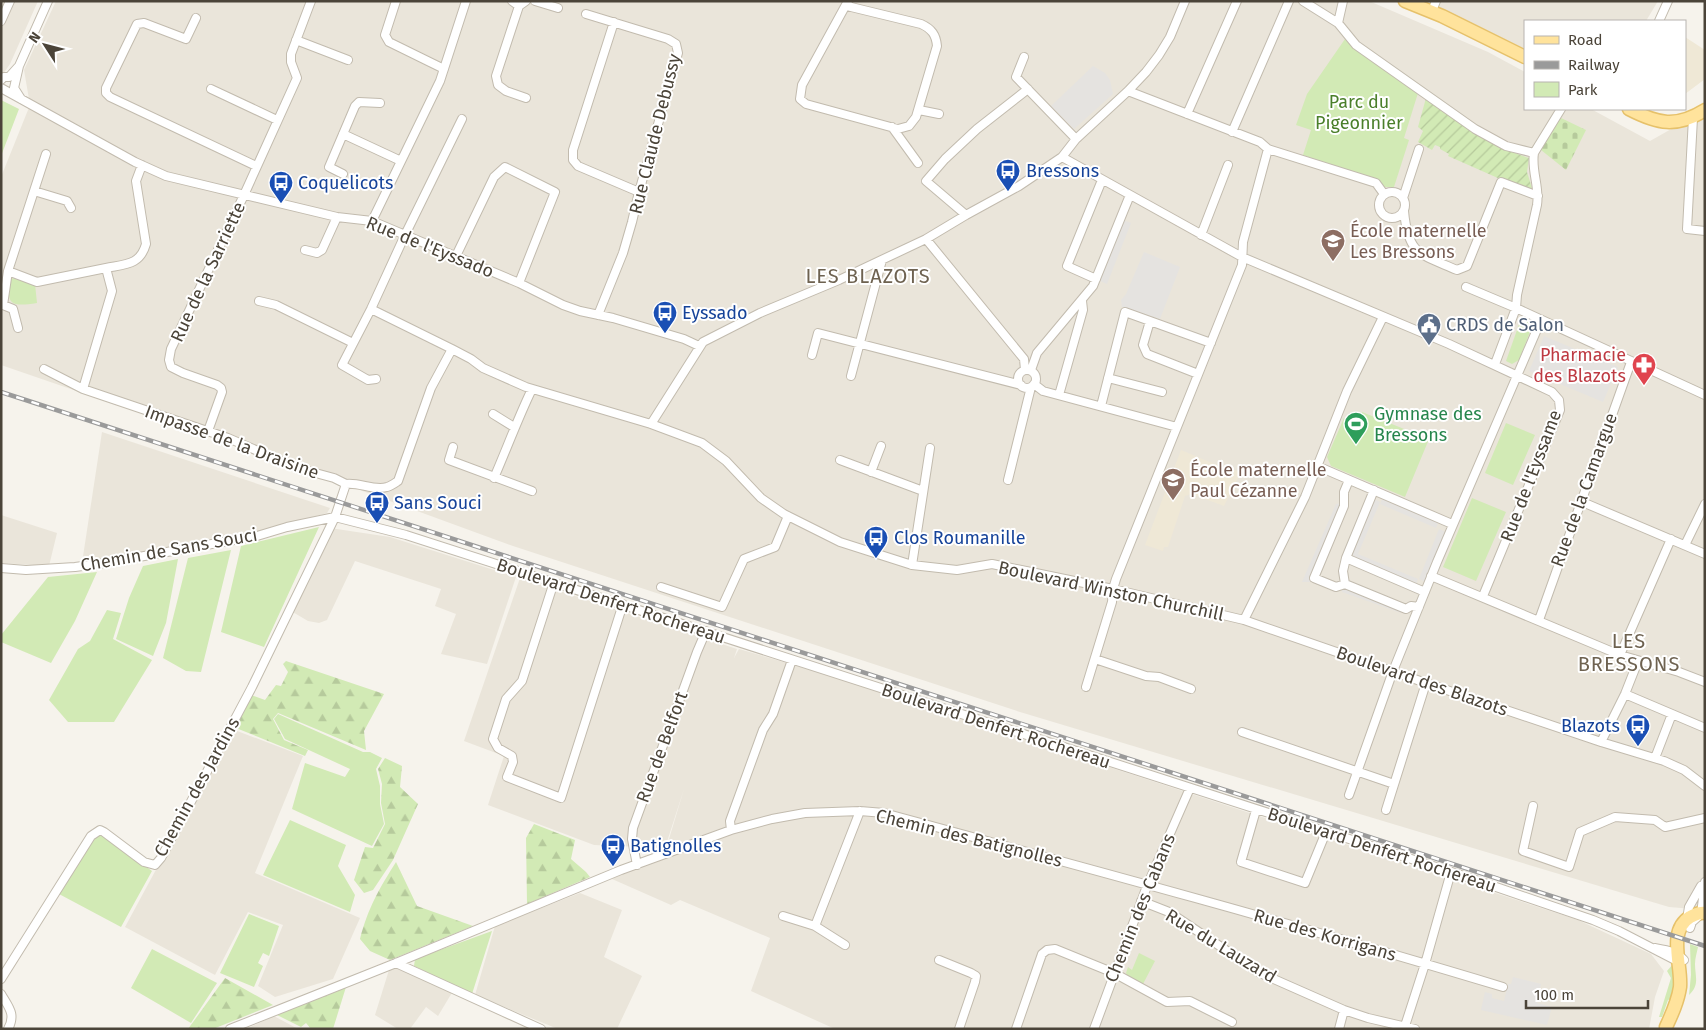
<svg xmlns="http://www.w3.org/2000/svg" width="1706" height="1030" font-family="'Fira Sans',sans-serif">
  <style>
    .residential { fill: #eae5da }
    .education { fill: #efe8d6 }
    .green { fill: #d2eab5 }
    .forest { fill: url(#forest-firs) }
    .cemetery { fill: url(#cemetery-stones) }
    .garden { fill: url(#garden-furrows) }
    .parking { fill: #e5e3e0 }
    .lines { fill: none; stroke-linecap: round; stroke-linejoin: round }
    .minor-casing { stroke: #c2bbae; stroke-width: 10 }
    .primary-casing { stroke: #e6c16a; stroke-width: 15 }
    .minor { stroke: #fff; stroke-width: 8 }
    .primary { stroke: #ffe39c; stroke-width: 12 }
    .rail-casing { stroke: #9a9a9a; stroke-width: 4.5 }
    .rail { stroke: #fff; stroke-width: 2.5; stroke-dasharray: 8; stroke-linecap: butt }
    .labels { text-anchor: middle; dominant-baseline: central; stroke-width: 4; stroke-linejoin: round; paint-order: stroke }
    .park-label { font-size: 18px; fill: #4a7f2a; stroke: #fff }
    .street-label { font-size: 18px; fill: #4b4439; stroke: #fff }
    .transit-label { font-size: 18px; fill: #164399; stroke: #fff; text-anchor: start }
    .education-label { font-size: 18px; fill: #785e54; stroke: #fff; text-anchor: start }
    .service-label { font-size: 18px; fill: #4e5e75; stroke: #fff; text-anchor: start }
    .health-label { font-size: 18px; fill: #be3a42; stroke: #fff; text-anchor: end }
    .leisure-label { font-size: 18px; fill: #27864d; stroke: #fff; text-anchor: start }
    .quarter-label { font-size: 20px; letter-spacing: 1px; fill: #6e6250; stroke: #fff }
  </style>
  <defs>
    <pattern id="forest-firs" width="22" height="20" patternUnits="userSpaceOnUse" patternTransform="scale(1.25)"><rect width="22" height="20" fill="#d2eab5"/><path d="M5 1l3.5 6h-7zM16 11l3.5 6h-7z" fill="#b6ca9c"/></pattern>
    <pattern id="cemetery-stones" width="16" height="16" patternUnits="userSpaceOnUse" patternTransform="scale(1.25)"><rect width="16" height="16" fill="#d2eab5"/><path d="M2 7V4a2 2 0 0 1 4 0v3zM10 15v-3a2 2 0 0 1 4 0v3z" fill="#b6ca9c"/></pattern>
    <pattern id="garden-furrows" width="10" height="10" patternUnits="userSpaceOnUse" patternTransform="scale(1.25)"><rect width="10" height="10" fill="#d2eab5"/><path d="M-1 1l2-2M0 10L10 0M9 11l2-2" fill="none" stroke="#b6ca9c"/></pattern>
  </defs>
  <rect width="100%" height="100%" fill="#f6f3ec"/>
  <!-- residential -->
  <path class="residential" d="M1,1H38L10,64L1,77Z
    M56,1H1369L1488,52L1525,72V109H1591L1650,141L1705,110V910L1669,907L1020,712L513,546L283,462L1,365V177L30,105L24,70Z
    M1426,1H1658L1646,21H1525V49Z
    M102,432L330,508L327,513L263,531L82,563Z
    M1,515L57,533L49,566L1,563Z
    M330,528L390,537L516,577L487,664L441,654L456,614L435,606L441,589L355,561L327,620L319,623L308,621L291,611Z
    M520,578L737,649L734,658L739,649L821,673L1578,920L1651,954L1664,971L1655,997L1649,1029H835L751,991L770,938L680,900L671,905L612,879L666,849L684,789L665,848L594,845L488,805L504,756L464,741Z
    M232,729L303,756L255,873L360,918L333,979L275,997L258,986L283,925L248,912L215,975L125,927Z
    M580,893L622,910L604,957L642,976L617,1029H558L475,995L495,926Z
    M400,967L453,991L438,1016L426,1007L410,1029H398L375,1015L389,970Z
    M274,1016L298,1029H246Z"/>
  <!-- education -->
  <path class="education" d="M1685,37L1705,50V79L1685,94Z
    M1181,450L1212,463L1241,472L1224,506L1191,494L1185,496L1168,547H1164L1163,551L1145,545Z"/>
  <!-- green -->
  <path class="green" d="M1345,39L1418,93L1404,138L1409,140L1394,187H1383L1379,181L1303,155L1311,130L1296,125L1307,94Z
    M1,100L19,109L1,156Z
    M11,278L35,284L37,303C11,307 5,305 11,278Z
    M1522,316L1530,320L1533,323L1532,327L1519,360L1512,364L1506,361Z
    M1362,412L1429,439L1405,497L1331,466L1327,457L1344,418L1357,424Z
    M1506,423L1535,435L1513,485L1485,473Z
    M1472,498L1506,512L1476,581L1443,567Z
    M319,527L264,647L221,632L241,546Z
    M231,550L201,672L186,671L163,658L188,558Z
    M178,559L166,623L153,656L116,639L129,598L143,566Z
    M97,572L75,621L51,663L1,642V635L48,577Z
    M107,610L121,613L113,639L152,660L114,722H68L49,700L78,649L90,641Z
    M278,714L363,752H370L382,758L376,769L380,786V804L384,824L372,846L292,809L305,763L345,777L350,769L285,739L274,719Z
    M290,820L346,845L338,866L355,895L350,912L263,875Z
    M104,835L152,871L121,927L59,894L95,837Z
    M249,914L279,926L269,956L263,953L258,963L263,966L254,987L220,973Z
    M492,931L472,994L414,966L415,959Z
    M1690,944L1698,947C1697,952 1695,958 1695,964C1695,976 1700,985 1689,995L1691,975Z
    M152,949L217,983L191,1023L131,988Z
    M1139,953L1155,961L1143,984L1128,977L1126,973L1128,967L1132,970Z
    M1673,964L1674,988L1671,999L1668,1000L1662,1017H1659L1671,978L1667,971Z"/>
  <!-- forest -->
  <path class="forest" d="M286,661L384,694L364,731L366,750L278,713L273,719L284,740L308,750L305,756L236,728L251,695L265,700L276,685L281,686L288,672L283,664Z
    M385,758L402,766L400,787L418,804L393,860L373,890L364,893L354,880L365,847L373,848L385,824L381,803L382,784L378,769Z
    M534,824L575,840L571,859L586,872L590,877L527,904L526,838Z
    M396,862L417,906L473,926L390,960L370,951L360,939C368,908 379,889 396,862Z
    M225,978L273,1005L213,1029H188Z
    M346,987L333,1029H311L306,1023L301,1027L277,1015Z"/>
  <!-- cemetery -->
  <path class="cemetery" d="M1559,117L1586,130L1566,170L1541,150Z"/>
  <!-- garden -->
  <path class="garden" d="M1426,98C1459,121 1490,145 1529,158L1527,172L1532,188L1525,190L1448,156L1449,154L1440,149V147L1435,145L1432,150L1418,142L1423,131L1418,127Z"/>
  <!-- parking -->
  <path class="parking" d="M1093,66L1105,73L1110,80L1113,94L1074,129L1051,106Z
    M1123,220L1131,223L1107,284L1100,281Z
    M1144,252L1180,267L1160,319L1122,307L1121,300L1126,294Z
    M1544,336L1618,367L1603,402L1529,371Z
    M1383,497L1439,521L1436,528L1380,504Z
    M1374,499L1380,502L1358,554L1418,579L1416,585L1355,560L1352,552Z
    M1343,503L1310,582H1302L1336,504Z
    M1439,529L1446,532L1426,582L1419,579Z
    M1341,588L1401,608V613L1342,592Z
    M1513,977L1541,984L1537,1003L1552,1007L1547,1025L1481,1010L1485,992L1492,994V998L1504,1001L1508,984H1511Z"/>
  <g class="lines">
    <defs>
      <path id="minor" d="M396,1L385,35L389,42L444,69
        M512,1L519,6L526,1
        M535,1L558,8
        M1303,1L1338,23
        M1343,1L1338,23L1356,45L1475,129L1506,146L1534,153
        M519,6L496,76L498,85L506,91L526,98
        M847,6L921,24C932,29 936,35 937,46L916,117L909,126L898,129L806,104L800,99L802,85L848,1
        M1432,11L1436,1
        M586,14L668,39L676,44L678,53L639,192L632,222L623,253L598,315
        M196,18L186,39L144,23L137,24L106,88V93L110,97L256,166
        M1,21L10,1
        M1659,21L1668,1
        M614,22L573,150V160L578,166L639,192
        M296,40L348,60
        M1024,57L1016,77L1076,139
        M1,80L4,77H9L18,67
        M1,88L135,162L166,176L337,217L372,221L519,283L563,305L580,311L613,318L684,339L699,346
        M211,89L277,120
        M1128,91L1260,142L1268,149L1376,183L1384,194
        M21,99L14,88L19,66L48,1
        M919,110L939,114
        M1187,114L1237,1
        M1693,118L1687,229L1705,231
        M892,127L918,163
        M1232,132L1289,1
        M343,134L401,161
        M46,154L8,271L37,282L106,268
        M1062,157L1242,257L1449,344L1552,392L1559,400L1560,410L1483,596
        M343,174L329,167L355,106L359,102L380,103
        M34,191L67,201L71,208
        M1379 205a13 13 0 1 1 26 0a13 13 0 1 1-26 0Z
        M1403,198L1419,149
        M1404,211C1408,255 1420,254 1457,270L1467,266L1501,182L1538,196
        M966,215L926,181L945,159L977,129L1028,89
        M372,221L440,81L466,1
        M1201,235L1228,165
        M926,239L1024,359L1025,370
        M305,250L317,253L322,250L337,217
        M456,256L494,177L505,167L555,192L519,283
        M8,271L3,305L13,309L18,328
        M1096,279L1067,266L1102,180
        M1466,287L1516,308L1705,395
        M259,301L276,305L353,343
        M371,309L452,349
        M1150,321L1143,345L1147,354L1198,374
        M812,355L818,333L1021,385
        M1495,364L1516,308L1517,295L1537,205C1540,188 1531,170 1534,153L1561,109
        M44,369L83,389L228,438L297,468L334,478L346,484
        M1031,370L1037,353L1093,286L1130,195
        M1018 379a9 9 0 1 1 18 0a9 9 0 1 1-18 0Z
        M851,376L882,260
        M1108,378L1162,392
        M376,379L368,380L342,365L371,309L405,235L462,119
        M1034,384L1043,391L1177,427
        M83,389L112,291L106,268C126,264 140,265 146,244L136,181L142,165
        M1059,395L1083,310L1082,301
        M1101,406L1125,312L1211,343
        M493,414L514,427
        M651,424L703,342L760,313L839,280L926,239L966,215L1019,186L1062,157L1076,139L1128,91L1146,72L1159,55L1170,37L1185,1
        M208,431L222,392L221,388L217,385L183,373L171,367L169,360L171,349L244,195L297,78L291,62V54L311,1
        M453,447L449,460L532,491
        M840,460L923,491
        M1317,466L1452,524
        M871,472L881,446
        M494,478C507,448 518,418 532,389
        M1008,480L1031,387
        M1349,480L1344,492V506L1314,578L1336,587L1345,584L1406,609L1411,606L1419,607
        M346,484C359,482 374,491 387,487C391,486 395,483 398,481L431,388L452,349L471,359L483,368L526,387L651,424L702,443L726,461L761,498L784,514L840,542L912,565L957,570L992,564L1113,589L1244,620L1426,683L1601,742L1664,761L1684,770L1705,786
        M1374,490L1346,558L1425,592
        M1580,501L1705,554
        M1685,545L1705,504
        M912,565L930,448
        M1,568L26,570L75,567L105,563L257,536L287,527L335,517L406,535L1461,875L1593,920L1619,931L1679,962
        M1431,576L1620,655L1679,672L1705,682
        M554,582L522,681L506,699L493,739L498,748L512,756L513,762L507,777L561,798L623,604
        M1345,584L1343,571L1346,558
        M661,587L722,607L744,559L775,547L788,516
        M1244,620L1305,497L1347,391L1383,317
        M1539,620L1631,362
        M1620,655L1671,539
        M1095,659L1146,676L1159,677L1191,689
        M1086,687L1112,602L1113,589L1116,579L1242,265L1243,242L1268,149
        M1625,694L1705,728
        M1242,732L1394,784
        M1601,742L1625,694L1638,661
        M1655,758L1672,714
        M1349,795L1393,671L1437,562L1541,320
        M1533,806L1523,851L1569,867L1580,832L1615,817L1655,820L1665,827L1705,818
        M1256,810L1241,862L1305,883L1326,832
        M1386,810L1426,683
        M731,830L730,821L763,730L773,714L792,660
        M637,865L632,839L633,828L697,652L706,631
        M1141,901L1169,912L1260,973L1344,1010L1368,1018L1415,1029
        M783,916L815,926L860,811
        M1687,919L1689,907L1701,886
        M815,926L845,945
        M1690,928L1692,922L1701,914L1705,882
        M1655,948C1667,950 1676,951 1684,960
        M939,960L971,973L976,976L975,982L959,1029
        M396,963L541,1029
        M1,979L91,836L100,830L104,832L144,862L155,865L161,858L252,687L335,517L346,484
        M1,994C9,1008 16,1014 8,1029
        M230,1029L396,963L621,870L731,830L772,819L805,813L860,811L884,813C1091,869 1298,925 1503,987
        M1016,1029L1042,954L1047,950L1055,949L1114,973L1167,1002L1190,1001L1232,1022
        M1094,1029L1147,886L1190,788
        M1339,1029L1344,1010
        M1404,1029L1425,964L1451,872"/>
      <path id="primary" d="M1405,1L1442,16L1525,57
        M1629,109C1658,124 1676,128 1705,110
        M1666,1027C1672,1014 1678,1001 1680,987C1682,965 1667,931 1690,917C1695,915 1699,912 1705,913"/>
    </defs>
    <!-- minor casing -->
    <use href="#minor" class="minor-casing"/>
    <!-- primary casing -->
    <use href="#primary" class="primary-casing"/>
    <!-- minor -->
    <use href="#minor" class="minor"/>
    <!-- primary -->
    <use href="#primary" class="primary"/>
    <defs>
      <path id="rail" d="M1,392L1705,946"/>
    </defs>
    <!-- rail casing -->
    <use href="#rail" class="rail-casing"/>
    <!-- rail -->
    <use href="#rail" class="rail"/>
  </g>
  <!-- icons -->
  <defs>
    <symbol id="bus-pin" viewBox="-11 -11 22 30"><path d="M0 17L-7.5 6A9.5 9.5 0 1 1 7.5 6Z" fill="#1a4fb4" stroke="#fff"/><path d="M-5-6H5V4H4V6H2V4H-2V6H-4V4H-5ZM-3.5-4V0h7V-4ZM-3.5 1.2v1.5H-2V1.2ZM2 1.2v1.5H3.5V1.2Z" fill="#fff"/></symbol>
    <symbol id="school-pin" viewBox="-11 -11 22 30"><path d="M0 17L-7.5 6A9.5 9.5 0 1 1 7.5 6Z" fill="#8d6e63" stroke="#fff"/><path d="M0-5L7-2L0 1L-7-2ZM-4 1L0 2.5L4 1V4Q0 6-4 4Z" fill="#fff"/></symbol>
    <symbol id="civic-pin" viewBox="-11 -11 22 30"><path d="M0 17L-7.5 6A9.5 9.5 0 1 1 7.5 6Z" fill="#5c6f8a" stroke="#fff"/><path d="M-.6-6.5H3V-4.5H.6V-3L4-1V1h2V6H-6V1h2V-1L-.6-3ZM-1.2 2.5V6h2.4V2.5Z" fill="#fff"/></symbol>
    <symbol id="pharmacy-pin" viewBox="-11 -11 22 30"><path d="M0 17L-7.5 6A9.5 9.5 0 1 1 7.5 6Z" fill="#e0444e" stroke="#fff"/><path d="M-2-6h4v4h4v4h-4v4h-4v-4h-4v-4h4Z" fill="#fff"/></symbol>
    <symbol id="stadium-pin" viewBox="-11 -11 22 30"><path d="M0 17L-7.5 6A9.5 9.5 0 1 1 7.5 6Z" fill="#2e9e5b" stroke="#fff"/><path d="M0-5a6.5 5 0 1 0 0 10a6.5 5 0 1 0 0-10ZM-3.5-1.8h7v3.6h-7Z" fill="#fff"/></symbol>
  </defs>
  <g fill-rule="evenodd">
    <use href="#bus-pin" x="994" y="157" width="28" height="38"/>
    <use href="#bus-pin" x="267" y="169" width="28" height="38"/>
    <use href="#school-pin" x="1319" y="227" width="28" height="38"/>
    <use href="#bus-pin" x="651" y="299" width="28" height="38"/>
    <use href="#civic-pin" x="1415" y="311" width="28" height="38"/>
    <use href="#pharmacy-pin" x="1630" y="351" width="28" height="38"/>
    <use href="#stadium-pin" x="1342" y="410" width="28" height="38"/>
    <use href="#school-pin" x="1159" y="466" width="28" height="38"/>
    <use href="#bus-pin" x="363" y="489" width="28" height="38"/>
    <use href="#bus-pin" x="862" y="524" width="28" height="38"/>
    <use href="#bus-pin" x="1624" y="712" width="28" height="38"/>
    <use href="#bus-pin" x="599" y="832" width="28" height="38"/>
  </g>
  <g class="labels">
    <!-- park labels -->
    <g class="park-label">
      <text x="1359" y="102">Parc du<tspan x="1359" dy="21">Pigeonnier</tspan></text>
    </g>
    <!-- street labels -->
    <g class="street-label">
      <text transform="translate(655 134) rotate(-76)">Rue Claude Debussy</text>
      <text transform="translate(430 247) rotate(22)">Rue de l'Eyssado</text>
      <text transform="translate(208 272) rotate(-65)">Rue de la Sarriette</text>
      <text transform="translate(232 442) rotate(20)">Impasse de la Draisine</text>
      <text transform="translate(1531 476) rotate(-69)">Rue de l'Eyssame</text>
      <text transform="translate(1584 490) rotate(-70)">Rue de la Camargue</text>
      <text transform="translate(169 550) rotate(-10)">Chemin de Sans Souci</text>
      <text transform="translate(1111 591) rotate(12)">Boulevard Winston Churchill</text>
      <text transform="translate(611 601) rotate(18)">Boulevard Denfert Rochereau</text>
      <text transform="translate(1422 681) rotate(19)">Boulevard des Blazots</text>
      <text transform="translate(996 726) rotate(18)">Boulevard Denfert Rochereau</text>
      <text transform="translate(662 747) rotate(-70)">Rue de Belfort</text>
      <text transform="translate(197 787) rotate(-61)">Chemin des Jardins</text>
      <text transform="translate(969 838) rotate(14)">Chemin des Batignolles</text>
      <text transform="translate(1382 850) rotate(18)">Boulevard Denfert Rochereau</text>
      <text transform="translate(1140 908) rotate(-68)">Chemin des Cabans</text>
      <text transform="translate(1325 935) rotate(16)">Rue des Korrigans</text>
      <text transform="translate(1221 946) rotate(31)">Rue du Lauzard</text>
    </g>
    <!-- transit labels -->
    <g class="transit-label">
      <text x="1026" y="171">Bressons</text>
      <text x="298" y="183">Coquelicots</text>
      <text x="682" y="313">Eyssado</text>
      <text x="394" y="503">Sans Souci</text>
      <text x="894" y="538">Clos Roumanille</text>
      <text x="1620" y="726" text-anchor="end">Blazots</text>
      <text x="630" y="846">Batignolles</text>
    </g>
    <!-- education labels -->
    <g class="education-label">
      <text x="1350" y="231">École maternelle<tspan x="1350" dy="21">Les Bressons</tspan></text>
      <text x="1190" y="470">École maternelle<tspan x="1190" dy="21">Paul Cézanne</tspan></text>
    </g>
    <!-- service labels -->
    <g class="service-label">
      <text x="1446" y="325">CRDS de Salon</text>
    </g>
    <!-- health labels -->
    <g class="health-label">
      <text x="1626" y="355">Pharmacie<tspan x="1626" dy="21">des Blazots</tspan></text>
    </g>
    <!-- leisure labels -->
    <g class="leisure-label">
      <text x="1374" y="414">Gymnase des<tspan x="1374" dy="21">Bressons</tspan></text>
    </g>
    <!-- quarter labels -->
    <g class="quarter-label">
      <text x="868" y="276">LES BLAZOTS</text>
      <text x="1629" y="641">LES<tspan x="1629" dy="23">BRESSONS</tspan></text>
    </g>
  </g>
  <!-- border -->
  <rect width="1706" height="1030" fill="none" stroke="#4b4439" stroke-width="5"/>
  <!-- legend -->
  <rect x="1524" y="20" width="162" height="90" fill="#ffffff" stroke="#b7b4b0"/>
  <rect x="1534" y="36" width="25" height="8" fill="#ffe39c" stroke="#b7b4b0"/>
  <text x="1568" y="45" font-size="15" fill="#4b4439">Road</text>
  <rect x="1534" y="61" width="25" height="8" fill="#9a9a9a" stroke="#b7b4b0"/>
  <text x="1568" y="70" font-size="15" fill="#4b4439">Railway</text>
  <rect x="1534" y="82" width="25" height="15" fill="#d2eab5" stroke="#b7b4b0"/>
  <text x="1568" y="95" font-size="15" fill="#4b4439">Park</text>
  <!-- north arrow -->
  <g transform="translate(45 45) rotate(306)" stroke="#ffffff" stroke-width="4" paint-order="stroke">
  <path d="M0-4L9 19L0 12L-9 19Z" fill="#4b4439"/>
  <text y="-8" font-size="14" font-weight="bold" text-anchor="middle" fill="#4b4439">N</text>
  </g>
  <!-- scale -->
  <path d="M1526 1000v8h122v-8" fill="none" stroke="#4b4439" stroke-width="2.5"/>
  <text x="1534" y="1000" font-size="15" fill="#4b4439" stroke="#ffffff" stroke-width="4" paint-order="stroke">100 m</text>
</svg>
